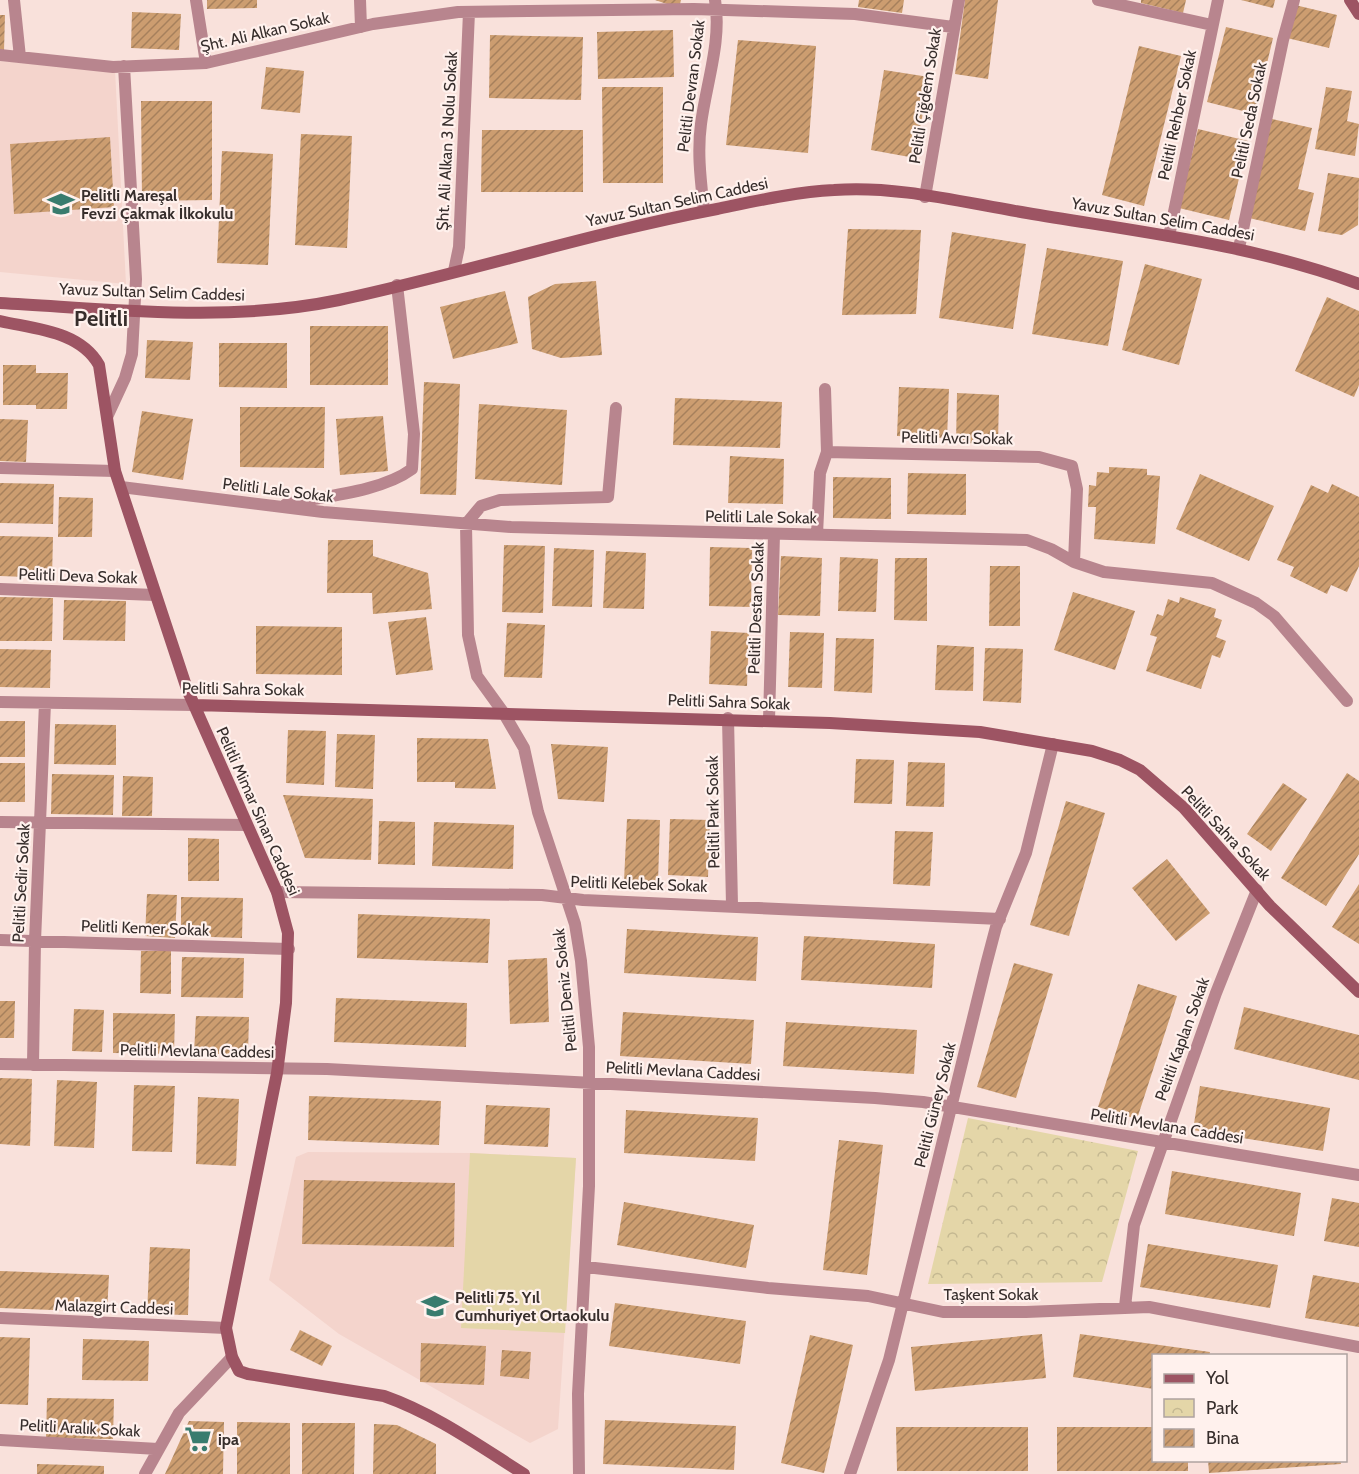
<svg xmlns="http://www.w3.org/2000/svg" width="1359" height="1474" font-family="Cabin,sans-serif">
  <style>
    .built { fill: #f4d4cc }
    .park { fill: url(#park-crowns) }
    .garden { fill: #e4d6a8 }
    .building { fill: url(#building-hatch) }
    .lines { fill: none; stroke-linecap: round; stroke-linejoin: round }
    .street { stroke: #b8858e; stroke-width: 12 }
    .secondary { stroke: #9d5463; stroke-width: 12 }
    .labels { text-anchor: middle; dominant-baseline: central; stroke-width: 4.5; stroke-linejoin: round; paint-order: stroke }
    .street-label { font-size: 16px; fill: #372e2c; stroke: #fff1ed }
    .poi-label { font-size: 16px; font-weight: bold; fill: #372e2c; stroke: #fff1ed; text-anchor: start }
    .district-label { font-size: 22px; font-weight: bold; fill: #372e2c; stroke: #fff1ed }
  </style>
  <defs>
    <pattern id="park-crowns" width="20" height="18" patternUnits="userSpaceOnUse" patternTransform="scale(1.5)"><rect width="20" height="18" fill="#e4d6a8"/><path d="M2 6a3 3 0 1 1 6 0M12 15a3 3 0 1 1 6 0" fill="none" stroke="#c4b891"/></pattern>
    <pattern id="building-hatch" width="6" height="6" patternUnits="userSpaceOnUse" patternTransform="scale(1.5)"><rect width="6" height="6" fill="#cc9d70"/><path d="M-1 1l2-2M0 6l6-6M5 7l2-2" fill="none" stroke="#a6805c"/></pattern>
  </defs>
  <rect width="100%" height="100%" fill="#f9e1db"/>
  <!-- built -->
  <path class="built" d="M0,61L115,70L126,284L0,272Z
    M308,1152L470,1153L576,1158L558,1429L530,1443L339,1334L269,1280L296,1157Z"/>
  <!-- park -->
  <path class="park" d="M968,1118L1138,1151L1102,1282L928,1284Z"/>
  <!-- garden -->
  <path class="garden" d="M470,1153L576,1158L565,1333L461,1328Z"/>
  <!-- building -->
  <path class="building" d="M207,0H257V8L207,9Z
    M655,0H681L679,8Z
    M859,0H904L902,13L858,7Z
    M965,0H998L988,79L955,74Z
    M1141,0H1186L1183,13L1141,3Z
    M1241,0H1275L1273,8Z
    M1295,5L1337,15L1329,48L1287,38Z
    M132,12L181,14L179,50L131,48Z
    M0,15H5L4,51H0Z
    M1226,27L1273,38L1255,114L1207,102Z
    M673,30L674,77L598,79L597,32Z
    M490,35L583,37L581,100L489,98Z
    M738,40L816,46L808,153L726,145Z
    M1139,46L1181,56L1144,206L1102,195Z
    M266,67L304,71L300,113L261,109Z
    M884,70L929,77L915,158L871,150Z
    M602,87H663V183H603Z
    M1326,87L1352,91L1347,121L1359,124L1355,156L1315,149Z
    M141,101H212V200L142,201Z
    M1272,119L1312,128L1298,189L1314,193L1305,231L1249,218Z
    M1198,129L1248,141L1229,220L1179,208Z
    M482,130H583V192H481Z
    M301,134L352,136L347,248L295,245Z
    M110,137L114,207L14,214L10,144Z
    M222,151L273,154L268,265L217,263Z
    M1328,173L1359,178L1358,225L1342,235L1318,231Z
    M848,229L921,230L916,314L842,315Z
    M952,232L1026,244L1013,329L939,318Z
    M1047,248L1123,261L1108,346L1032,334Z
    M1145,264L1202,279L1179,365L1122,350Z
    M596,281L602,355L561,358L532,349L528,297L555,284Z
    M505,291L518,343L453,359L440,307Z
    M1327,297L1359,311V385L1354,397L1295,371Z
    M310,326H388V385H310Z
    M147,340L193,342L190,380L145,378Z
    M219,343H287V388L219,387Z
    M3,365H36V373H68L67,409H36V405H3Z
    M424,382L460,384L456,495L420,494Z
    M899,387L949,389L947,438L897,436Z
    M957,393L999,395L998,444L956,443Z
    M675,398L782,402L780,448L673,445Z
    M479,404L567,410L562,485L475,479Z
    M240,407H325L324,468L240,467Z
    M142,411L193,419L183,480L132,472Z
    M383,416L388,471L340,475L336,419Z
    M0,419L28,420L26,462L0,461Z
    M730,456L784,459L783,504L728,503Z
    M1109,467L1147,469V475L1160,476L1155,544L1094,539L1096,507H1088L1089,485L1096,486L1097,472L1109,473Z
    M908,473L966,474V515L907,514Z
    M1200,474L1274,506L1249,561L1176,529Z
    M833,477L891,478V519L833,518Z
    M0,483L54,484L53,524L0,523Z
    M1332,484L1359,497V566L1347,592L1331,585L1327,594L1290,576L1294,567L1277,560L1311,485L1328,493Z
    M59,497L93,498L92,537H58Z
    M0,536L53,537L52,578L0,576Z
    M328,540H373V556L428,573L432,609L373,614L372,593H327Z
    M504,545L545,546L543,613L502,612Z
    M710,547L752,548L751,607L709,606Z
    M554,548L594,550L592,607L552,606Z
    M606,551L646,553L644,609L603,608Z
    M781,556L822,558L820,616L778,615Z
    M840,557L878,559L876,612L838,611Z
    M895,558H927V621L894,620Z
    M990,566H1020V626H989Z
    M1073,592L1135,611L1115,670L1054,650Z
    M0,597L53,598L52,641H0Z
    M1180,597L1216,609L1214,617L1222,620L1216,637L1226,641L1220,658L1212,655L1201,689L1146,671L1157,637L1150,635L1157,614L1163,616L1168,599L1179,603Z
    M64,600L126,601L125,641L63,640Z
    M426,617L433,670L396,675L388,622Z
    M507,623L545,625L542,678L504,677Z
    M256,626L342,627V675L256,674Z
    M711,631L749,633L747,686L709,684Z
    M790,632L824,633L822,688L788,687Z
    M836,638L874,639L872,693L834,691Z
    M937,645L974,647L973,691L935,690Z
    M985,648L1023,649L1021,703L983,701Z
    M0,649L51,650L50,688L0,687Z
    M0,721H25V757H0Z
    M55,724L116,725V765L54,764Z
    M288,730L326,731L324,785L286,783Z
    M337,734L375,735L373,789L335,787Z
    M417,738L488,739L496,789L455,788V782H417Z
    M551,744L608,747L604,802L558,799Z
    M856,759L894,760L892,804L854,803Z
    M908,762L945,763L944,807L906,806Z
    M0,763H25V802H0Z
    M1347,773L1359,781V854L1326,906L1281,878Z
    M52,774L114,775L113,815L51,814Z
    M123,776L153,777L152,816H122Z
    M1283,783L1307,799L1271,851L1247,834Z
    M283,795L373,799L371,860L305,858Z
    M1066,801L1105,813L1069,936L1030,925Z
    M627,819L660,820L658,882L624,881Z
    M670,819L710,820L708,877L668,875Z
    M379,821L415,822V865L378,864Z
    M434,822L514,825L513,869L432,866Z
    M895,831L933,832L930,886L893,884Z
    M188,838L219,839V881H188Z
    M1167,859L1210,913L1176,941L1132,888Z
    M1359,884V944L1332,927Z
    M147,894L177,895L175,938L145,936Z
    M181,897L243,898L242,938L181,936Z
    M358,914L490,919L488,963L357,958Z
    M627,929L758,937L756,981L624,973Z
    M804,936L935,944L932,988L801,980Z
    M141,951H171V994L140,993Z
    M182,957L244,958L243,998L181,997Z
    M547,958L549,1022L510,1024L508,960Z
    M1014,963L1053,974L1016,1098L977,1087Z
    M1138,984L1177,996L1137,1119L1098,1107Z
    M336,998L467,1003L466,1047L334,1042Z
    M0,1001H15L14,1038H0Z
    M1244,1007L1359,1035V1080L1234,1049Z
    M74,1009L104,1010L102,1052L72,1051Z
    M623,1012L754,1020L751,1064L620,1056Z
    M113,1013L175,1014L174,1054L113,1053Z
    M196,1016L249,1017L248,1055L194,1053Z
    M786,1022L917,1030L914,1074L783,1066Z
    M0,1078L32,1079L30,1146L0,1144Z
    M57,1080L97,1082L94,1148L54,1146Z
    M134,1085L175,1086L172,1152L132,1151Z
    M1200,1086L1330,1108L1323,1151L1193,1130Z
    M309,1096L441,1101L439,1145L308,1140Z
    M198,1097L239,1099L236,1166L196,1164Z
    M486,1105L550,1108L548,1147L484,1144Z
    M626,1110L758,1118L755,1161L624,1153Z
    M839,1140L883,1145L867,1275L823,1270Z
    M1172,1171L1301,1193L1294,1236L1165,1214Z
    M304,1180L455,1183L454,1247L302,1244Z
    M1332,1198L1359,1203V1247L1324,1241Z
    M624,1202L754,1225L746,1268L617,1245Z
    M1148,1244L1278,1265L1270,1308L1140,1287Z
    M150,1247L190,1249L188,1315L147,1314Z
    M0,1271L109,1275L107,1312L0,1308Z
    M1313,1275L1359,1283V1327L1305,1318Z
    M615,1303L746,1321L740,1364L609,1346Z
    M300,1330L332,1346L322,1366L290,1350Z
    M1042,1334L1046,1378L915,1391L911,1347Z
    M1080,1334L1210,1352L1209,1356H1154V1389L1073,1377Z
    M810,1335L853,1345L824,1473L781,1463Z
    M0,1337L30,1338L28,1405L0,1404Z
    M83,1339L149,1341L148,1381L82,1380Z
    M421,1343L486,1346L484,1385L420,1382Z
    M502,1350L531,1352L529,1379L500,1376Z
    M47,1398L114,1399L113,1439L46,1438Z
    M605,1420L736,1426L734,1470L603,1464Z
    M189,1421L224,1422L223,1474H165Z
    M237,1422L290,1423V1474H237Z
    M302,1423H355L354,1474H302Z
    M374,1424L397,1425L436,1444V1474H373Z
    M896,1427H1028V1471H897Z
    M1057,1427H1154V1460H1188V1471H1057Z
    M1208,1460H1340L1341,1464L1209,1473Z
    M37,1464L104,1466V1474H37Z"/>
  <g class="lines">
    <!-- street -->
    <path class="street" d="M14,0L20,57
      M196,0L206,63
      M360,0L361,27
      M1098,0L1212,25
      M0,55L113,67L206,63L373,24L458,12L694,9L792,12L855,14L953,27
      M925,197L959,0
      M704,211C701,182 697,153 701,124C706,84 722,41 715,0
      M1169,236L1218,0
      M1239,248L1283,40L1294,0
      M454,271L459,247L469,12
      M825,389L827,452
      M107,417L125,378L132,354L136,279L124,66
      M0,468L115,471
      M121,487L323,512L511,527L1027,540L1051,549L1074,562L1104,572L1212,583L1256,603L1274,616L1347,701
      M286,504C324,496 381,492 412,469L414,434L397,285
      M817,534L820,473L827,452L1039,457L1072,466L1077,489L1074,562
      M0,589L155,595
      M0,702L194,705
      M728,718L732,905
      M769,720L774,534
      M0,822L246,825
      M277,892L542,895L583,900L1000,919
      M0,940L289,949
      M0,1064L327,1069L875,1098L923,1102L1359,1175
      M33,1065L35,941L45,703
      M586,1267L768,1288L868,1296L943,1312H1026L1149,1307L1359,1347
      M1125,1307L1134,1225L1216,993L1257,890
      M0,1318L226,1328
      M0,1440L158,1449
      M145,1474L179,1413L232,1357
      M579,1474L578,1394L589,1186V1047L581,961L575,924L538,812L524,748L503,712L477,676L468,635L466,524L481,506L500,500L608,497L616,408
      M850,1474L889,1360L986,965L996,927L1026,853L1053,744"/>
    <!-- secondary -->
    <path class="secondary" d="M1350,0L1359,14
      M0,303C113,309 228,323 339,300C466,273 590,233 717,209C756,201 795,192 834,190C897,185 965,203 1027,213C1140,232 1251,244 1359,284
      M0,321C35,329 80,331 99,365L115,471L187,689L277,892L288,933L286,1003L277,1073L226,1328L232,1357L239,1371L248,1374L384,1396C435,1414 478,1445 524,1474
      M194,705L830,723L980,732L1092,751L1120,760L1140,770L1184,808L1270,906L1359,992"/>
  </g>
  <!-- icons -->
  <defs>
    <symbol id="school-bare" viewBox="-9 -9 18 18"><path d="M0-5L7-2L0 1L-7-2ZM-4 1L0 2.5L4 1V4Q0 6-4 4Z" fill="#397c6e" stroke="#fff1ed" stroke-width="2.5" paint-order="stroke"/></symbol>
    <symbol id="supermarket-bare" viewBox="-9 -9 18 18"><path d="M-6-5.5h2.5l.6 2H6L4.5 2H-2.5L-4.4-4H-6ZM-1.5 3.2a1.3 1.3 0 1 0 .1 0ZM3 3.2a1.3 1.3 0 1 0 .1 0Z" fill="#397c6e" stroke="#fff1ed" stroke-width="2.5" paint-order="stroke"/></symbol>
  </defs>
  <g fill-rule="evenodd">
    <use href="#school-bare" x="42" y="185" width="38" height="38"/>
    <use href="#school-bare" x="416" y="1287" width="38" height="38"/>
    <use href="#supermarket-bare" x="179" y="1420" width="38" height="38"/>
  </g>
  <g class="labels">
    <!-- street labels -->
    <g class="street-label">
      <text transform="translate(265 32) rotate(-13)">Şht. Ali Alkan Sokak</text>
      <text transform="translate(691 86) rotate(-83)">Pelitli Devran Sokak</text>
      <text transform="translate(925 96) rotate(-81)">Pelitli Çiğdem Sokak</text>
      <text transform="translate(1177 115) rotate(-78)">Pelitli Rehber Sokak</text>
      <text transform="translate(1249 120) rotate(-78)">Pelitli Seda Sokak</text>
      <text transform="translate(447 141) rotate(-87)">Şht. Ali Alkan 3 Nolu Sokak</text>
      <text transform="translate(677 202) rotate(-12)">Yavuz Sultan Selim Caddesi</text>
      <text transform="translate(1163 219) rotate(10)">Yavuz Sultan Selim Caddesi</text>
      <text transform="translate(152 292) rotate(2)">Yavuz Sultan Selim Caddesi</text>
      <text transform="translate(957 438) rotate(1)">Pelitli Avcı Sokak</text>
      <text transform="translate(278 490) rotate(7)">Pelitli Lale Sokak</text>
      <text transform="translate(761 517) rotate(1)">Pelitli Lale Sokak</text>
      <text transform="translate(78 576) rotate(2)">Pelitli Deva Sokak</text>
      <text transform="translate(756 608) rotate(-88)">Pelitli Destan Sokak</text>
      <text transform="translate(243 689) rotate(1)">Pelitli Sahra Sokak</text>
      <text transform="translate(729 702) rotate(2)">Pelitli Sahra Sokak</text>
      <text transform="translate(258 811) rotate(66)">Pelitli Mimar Sinan Caddesi</text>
      <text transform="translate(713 812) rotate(-91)">Pelitli Park Sokak</text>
      <text transform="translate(1226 833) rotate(47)">Pelitli Sahra Sokak</text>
      <text transform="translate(21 883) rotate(-87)">Pelitli Sedir Sokak</text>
      <text transform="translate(639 884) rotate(2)">Pelitli Kelebek Sokak</text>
      <text transform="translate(145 928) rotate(2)">Pelitli Kemer Sokak</text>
      <text transform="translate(565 990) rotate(-96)">Pelitli Deniz Sokak</text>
      <text transform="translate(1182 1039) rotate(-70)">Pelitli Kaplan Sokak</text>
      <text transform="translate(197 1051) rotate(1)">Pelitli Mevlana Caddesi</text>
      <text transform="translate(683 1071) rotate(3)">Pelitli Mevlana Caddesi</text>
      <text transform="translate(935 1105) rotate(-76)">Pelitli Güney Sokak</text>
      <text transform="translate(1167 1126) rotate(9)">Pelitli Mevlana Caddesi</text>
      <text x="991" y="1294">Taşkent Sokak</text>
      <text transform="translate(114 1307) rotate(2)">Malazgirt Caddesi</text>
      <text transform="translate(80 1428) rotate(3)">Pelitli Aralık Sokak</text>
    </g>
    <!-- poi labels -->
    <g class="poi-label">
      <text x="81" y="195">Pelitli Mareşal<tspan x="81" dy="18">Fevzi Çakmak İlkokulu</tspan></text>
      <text x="455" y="1297">Pelitli 75. Yıl<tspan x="455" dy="18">Cumhuriyet Ortaokulu</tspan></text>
      <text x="218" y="1439">ipa</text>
    </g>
    <!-- district labels -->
    <g class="district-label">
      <text x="101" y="318">Pelitli</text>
    </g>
  </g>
  <!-- legend -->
  <rect x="1152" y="1354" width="195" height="108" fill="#fff1ed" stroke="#afa3a0" stroke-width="1.5"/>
  <rect x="1164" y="1374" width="30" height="9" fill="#9d5463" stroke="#afa3a0" stroke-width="1.5"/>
  <text x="1206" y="1384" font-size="18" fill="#372e2c">Yol</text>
  <rect x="1164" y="1399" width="30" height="18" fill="url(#park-crowns)" stroke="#afa3a0" stroke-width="1.5"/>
  <text x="1206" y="1414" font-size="18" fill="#372e2c">Park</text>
  <rect x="1164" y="1429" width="30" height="18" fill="url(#building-hatch)" stroke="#afa3a0" stroke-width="1.5"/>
  <text x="1206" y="1444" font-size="18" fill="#372e2c">Bina</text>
</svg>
